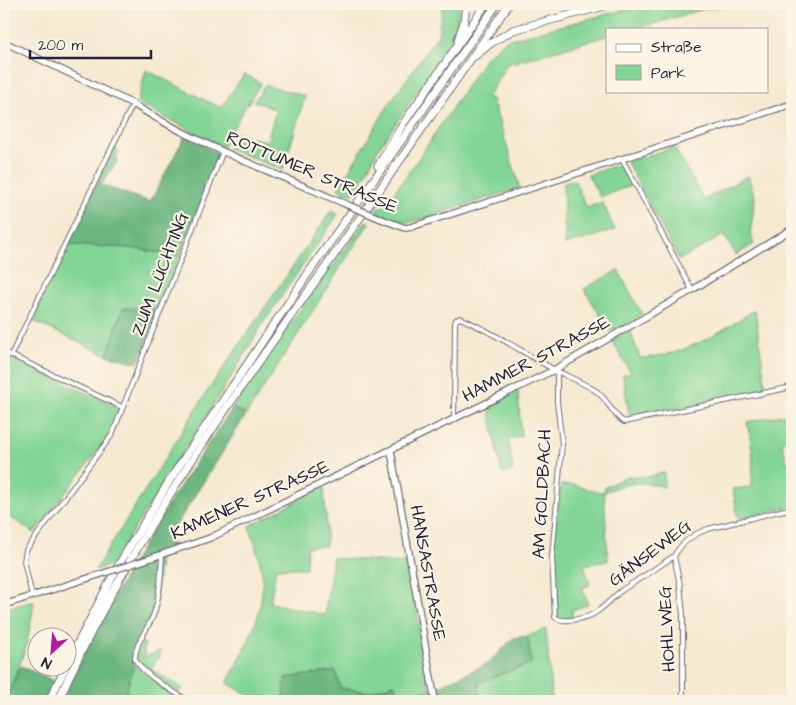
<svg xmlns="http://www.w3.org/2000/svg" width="796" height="705" font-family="'Architects Daughter',sans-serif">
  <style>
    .green { fill: #83d596; stroke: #527c68 }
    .forest { fill: #6ab67f; stroke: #466c5d }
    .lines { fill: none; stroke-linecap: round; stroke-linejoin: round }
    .street-casing { stroke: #6c6870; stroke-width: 6 }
    .secondary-casing { stroke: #6c6870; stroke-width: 8 }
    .highway-casing { stroke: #6c6870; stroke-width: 9 }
    .street { stroke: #fff; stroke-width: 4 }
    .secondary { stroke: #fff; stroke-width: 5.5 }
    .highway { stroke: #fff; stroke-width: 7 }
    .secondary-bridge-casing { stroke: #6c6870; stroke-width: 8; stroke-linecap: butt }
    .secondary-bridge { stroke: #fff; stroke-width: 5.5 }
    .labels { text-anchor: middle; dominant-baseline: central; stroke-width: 4.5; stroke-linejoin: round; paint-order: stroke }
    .street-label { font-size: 18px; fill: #22223b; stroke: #fcf5e5 }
  </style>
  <rect width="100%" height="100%" fill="#fcf5e5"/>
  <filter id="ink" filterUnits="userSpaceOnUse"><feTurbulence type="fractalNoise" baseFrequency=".02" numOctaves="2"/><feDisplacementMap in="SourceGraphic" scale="10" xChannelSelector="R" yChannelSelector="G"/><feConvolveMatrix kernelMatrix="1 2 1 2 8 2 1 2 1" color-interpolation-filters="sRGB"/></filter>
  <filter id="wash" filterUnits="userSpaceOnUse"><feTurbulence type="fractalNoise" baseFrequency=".0096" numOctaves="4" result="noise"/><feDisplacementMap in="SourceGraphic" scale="20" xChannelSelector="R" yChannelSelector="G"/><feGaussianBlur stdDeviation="1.12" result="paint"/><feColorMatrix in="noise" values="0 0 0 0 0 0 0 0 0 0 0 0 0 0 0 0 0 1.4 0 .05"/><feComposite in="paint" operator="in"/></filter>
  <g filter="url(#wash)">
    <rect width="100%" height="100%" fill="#f6e9d1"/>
    <!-- green -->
    <path class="green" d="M443,4H460L454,38L378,149L361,183L352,194L338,189L389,104L438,35Z
      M647,4H792V16C771,10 750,5 728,6C696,7 666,23 634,28C626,30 616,29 607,29V36L507,64L487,98L492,99L520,188L411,222H401L376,213L378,208L384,206L415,164L486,57L506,40Z
      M146,70L221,108L244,74L261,83L241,114L223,147L137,103Z
      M265,85L305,96L283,170L228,148L236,133L246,137L267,141L276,110L254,101Z
      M674,147L704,200L748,176L755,198L750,234L754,244L736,255L724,235L679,260L627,162Z
      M620,164L632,185L600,197L588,175Z
      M574,180L587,208L602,202L615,230L565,245L563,184Z
      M331,211L338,214L262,325L228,382L111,565L95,570L205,395Z
      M366,221L369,223L246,415L233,408L269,353Z
      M67,245L130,248L180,256L159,309L123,308L107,355L31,320Z
      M618,270L642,314L627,324L610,331L584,289Z
      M755,310L766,390L630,420L623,375L631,373L612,341L630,330L640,358C687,356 717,333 755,310Z
      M4,356L120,408L114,426L105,442L34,533L4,513Z
      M518,391L521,436L508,440L513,471L502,474L489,408Z
      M792,413V435L782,442L787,463H792V506L738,519L733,489L752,487L753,454L747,422Z
      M664,472V487C637,480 629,483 604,492L608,561L584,565L590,585L582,588L588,604L572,610L573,617L561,620L558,617L554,546L556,515L561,485H576L594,491L604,492L605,487L628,476L648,477Z
      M324,487L326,517V546L307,547L306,568H276L270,603L325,615L333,558L409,563L430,690L401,698L394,684L369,692L339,688L335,671L286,678L284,701H246L249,695L227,683C247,645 270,607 260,563C257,550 253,538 249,526Z
      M34,601C30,636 22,663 7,696L4,695V609Z
      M546,629L552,701H481L478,683L531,663L528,636Z
      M142,642L145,644L144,652L145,657L161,651L160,655L151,669L182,688L179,693L145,669L140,664L137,656Z
      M134,665L147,677L182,701H142L126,692Z"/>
    <!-- forest -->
    <path class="forest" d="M185,136L220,154L180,256L130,248L67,245L114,146L118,150L116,163L101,185L150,202Z
      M123,308L159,309L138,363L107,355Z
      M233,408L246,415L178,522L172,533L171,547L161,550L155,605L149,622L134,650V665L126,692L142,701H62C108,597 168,501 233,408Z
      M528,636L531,663L478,683L481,701H284L285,678L336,671L340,688L369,692L394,684L402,698L430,690L489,663L513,638Z
      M21,666L54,681L44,701H4V695L7,696Z"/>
  </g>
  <g filter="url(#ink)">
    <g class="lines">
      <defs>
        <path id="street" d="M622,159L692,290
          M4,352L122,407
          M11,355L133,104
          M554,370L557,374V402L562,444L552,557L555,617C562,624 587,618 595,613C605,607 613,597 622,590C639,579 657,568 674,556C682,542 693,534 708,529L792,508
          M454,419L455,323L456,320L460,318C493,332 521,351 551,368C566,376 582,382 596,391C608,399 612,415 624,422L792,387
          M162,555C161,575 160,597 153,616C147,630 135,644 135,659C144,676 172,690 188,701
          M674,556L680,585L683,615V701
          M32,596L24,561L26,550L112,435L223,151"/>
        <path id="secondary" d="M4,42L133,104C198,145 272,172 343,203
          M379,218L405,228L411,227L792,104
          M391,451L435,701
          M145,560L210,538L554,370L692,290L792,229
          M4,605L98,575"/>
        <path id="highway" d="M458,40L464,22L466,4
          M475,56L491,43L513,30L612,4
          M378,166L403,124L486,4
          M68,662L118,566L173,475L307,275L497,4
          M49,701L65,668
          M58,701C127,546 226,406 325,268C387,180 448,92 509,4"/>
      </defs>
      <!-- street casing -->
      <use href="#street" class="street-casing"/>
      <!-- secondary casing -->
      <use href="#secondary" class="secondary-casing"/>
      <!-- highway casing -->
      <use href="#highway" class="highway-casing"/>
      <!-- street -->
      <use href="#street" class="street"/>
      <!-- secondary -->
      <use href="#secondary" class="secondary"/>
      <!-- highway -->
      <use href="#highway" class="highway"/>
      <defs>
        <path id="secondary-bridge" d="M343,203L379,218
          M98,575L145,560"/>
      </defs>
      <!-- secondary-bridge casing -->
      <use href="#secondary-bridge" class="secondary-bridge-casing"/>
      <!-- secondary-bridge -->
      <use href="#secondary-bridge" class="secondary-bridge"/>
    </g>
  </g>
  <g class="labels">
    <!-- street labels -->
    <g class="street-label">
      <text transform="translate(312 172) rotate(23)">ROTTUMER STRASSE</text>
      <text transform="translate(160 274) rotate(-69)">ZUM LÜCHTING</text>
      <text transform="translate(536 359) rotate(-28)">HAMMER STRASSE</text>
      <text transform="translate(542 494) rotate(-87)">AM GOLDBACH</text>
      <text transform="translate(250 500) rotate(-24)">KAMENER STRASSE</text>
      <text transform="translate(650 553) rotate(-37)">GÄNSEWEG</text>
      <text transform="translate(428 573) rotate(80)">HANSASTRASSE</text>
      <text transform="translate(667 629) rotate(-93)">HOHLWEG</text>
    </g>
  </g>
  <!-- margin -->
  <rect width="796" height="705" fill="none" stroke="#fcf5e5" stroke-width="20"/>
  <!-- legend -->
  <rect x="606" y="28" width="162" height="65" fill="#fcf5e5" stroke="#a5a1a1"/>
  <rect x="616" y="44" width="25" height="8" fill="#ffffff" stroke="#a5a1a1"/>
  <text x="651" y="52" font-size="15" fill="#22223b">Straße</text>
  <rect x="616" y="65" width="25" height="15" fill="#83d596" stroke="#a5a1a1"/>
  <text x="651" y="78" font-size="15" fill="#22223b">Park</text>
  <!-- north arrow -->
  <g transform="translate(52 652) rotate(206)"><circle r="24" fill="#fcf5e5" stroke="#a5a1a1"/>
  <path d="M0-4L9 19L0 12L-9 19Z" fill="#b5179e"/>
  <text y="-8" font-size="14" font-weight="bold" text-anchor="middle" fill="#22223b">N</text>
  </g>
  <!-- scale -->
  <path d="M30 50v8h121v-8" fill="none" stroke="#22223b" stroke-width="2.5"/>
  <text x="38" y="50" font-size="15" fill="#22223b" stroke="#fcf5e5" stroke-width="4" paint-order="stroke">200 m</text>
</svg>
